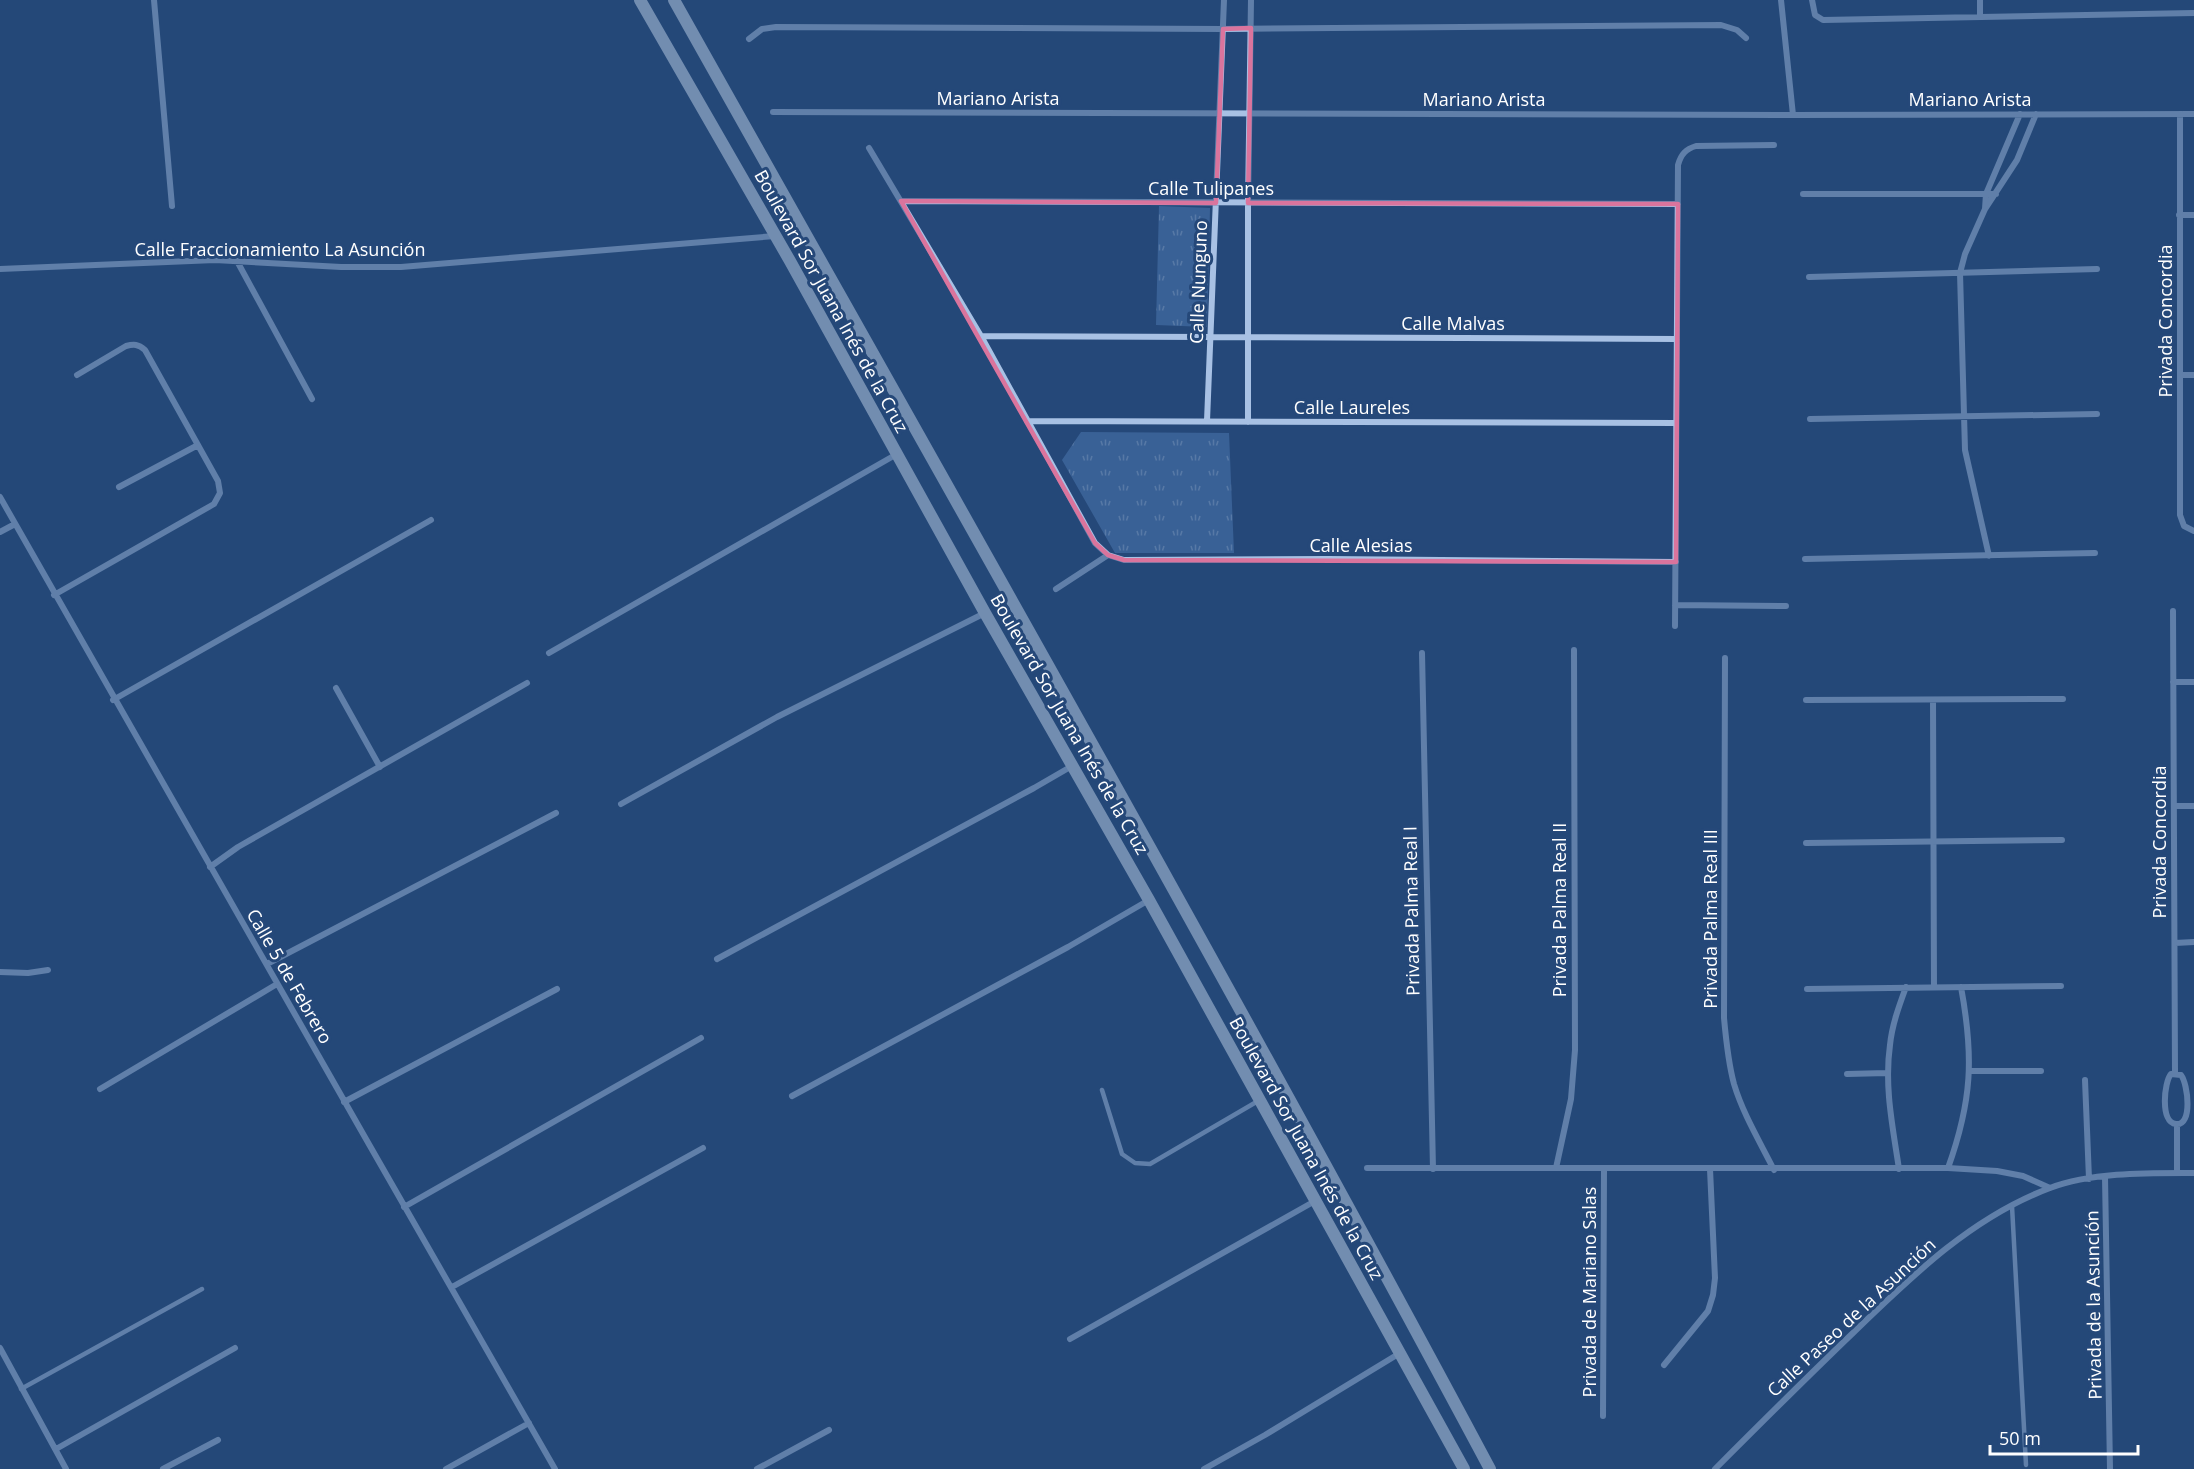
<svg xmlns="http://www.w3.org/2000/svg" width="2194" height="1469" font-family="'Open Sans',sans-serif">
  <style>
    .grass { fill: url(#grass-tufts) }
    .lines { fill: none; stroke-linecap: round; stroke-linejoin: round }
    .lane { stroke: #a8c1e4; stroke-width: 4.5 }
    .street { stroke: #a8c1e4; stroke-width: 6 }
    .secondary { stroke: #d0dff4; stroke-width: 12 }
    .marked { fill: none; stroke: #da749d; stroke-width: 4.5; stroke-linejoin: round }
    .labels { text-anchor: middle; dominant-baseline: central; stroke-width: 6; stroke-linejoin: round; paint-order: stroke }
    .street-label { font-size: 18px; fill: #fff; stroke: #254879 }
  </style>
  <defs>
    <pattern id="grass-tufts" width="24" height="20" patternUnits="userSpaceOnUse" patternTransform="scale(1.5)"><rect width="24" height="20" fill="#396196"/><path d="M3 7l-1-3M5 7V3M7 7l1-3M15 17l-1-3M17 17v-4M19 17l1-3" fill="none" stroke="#5779a6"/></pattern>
  </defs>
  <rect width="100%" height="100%" fill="#254879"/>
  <!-- grass -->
  <path class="grass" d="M1159,206L1210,208L1207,327L1156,325Z
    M1081,432L1229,433L1234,553H1115L1062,460Z"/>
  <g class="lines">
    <!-- lane -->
    <path class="lane" d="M1102,1090L1122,1154L1135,1163L1150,1164L1258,1101
      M2012,1206L2026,1465
      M21,1389L202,1289"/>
    <!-- street -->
    <path class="street" d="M154,0L172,206
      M1781,0L1793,115
      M1812,0L1815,15L1823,20L2194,13
      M1980,17V0
      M749,39L762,29L776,27L1223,29L1721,25L1737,30L1746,38
      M773,112L1793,115L2194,114
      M2180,114V515L2184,526L2194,531
      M869,148L981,336L1095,543L1108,555
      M1803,194H1996
      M901,201L1678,204
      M1985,209L1986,194L2020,114
      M2179,215H2194
      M237,261L312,399
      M0,269L215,260L341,267H401L775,236
      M1809,277L2097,269
      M981,336L1677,339
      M2180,375H2194
      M1810,419L2097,414
      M1027,421L1676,423
      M1207,421L1224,0
      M1248,422V203L1251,0
      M119,487L198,445
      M0,497C183,822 370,1145 555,1469
      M0,532L15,524
      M1989,556L1965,450L1960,273L1965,254L1985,209L2017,160L2036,114
      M1805,559L2095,553
      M1056,589L1108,555L1124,560L1328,559L1676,562
      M54,595L214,504L220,493L218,481L145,350C138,344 134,344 126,346L77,375
      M1675,605L1786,606
      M2173,611L2175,1073
      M1675,626L1678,165C1681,154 1686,149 1696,146L1774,145
      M549,653L897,454
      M1422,653L1433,1169
      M1725,658L1724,1018C1726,1040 1728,1062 1734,1084C1743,1114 1760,1142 1774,1170
      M2173,682H2194
      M336,688L380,767
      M113,700L431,520
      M1806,700L2063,699
      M1933,701L1934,987
      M621,804L777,717L985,613
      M2174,806H2194
      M1806,843L2062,840
      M210,867L238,847L527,683
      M2175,943L2194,942
      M717,959L1034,788L1072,766
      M267,964L556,813
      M0,972L28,973L48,970
      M1807,989L2061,986
      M1970,1071H2041
      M1847,1074L1887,1073
      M2171,1074L2181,1075C2188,1084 2193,1126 2176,1124C2160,1123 2164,1082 2171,1074Z
      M2085,1080L2089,1179
      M100,1089L277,984
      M792,1096L1068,947L1149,900
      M344,1102L557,989
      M2177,1125V1173
      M1367,1168H1948L1997,1171L2023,1176L2050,1188
      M1556,1168L1571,1099L1575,1050L1574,650
      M1948,1168C1972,1101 1974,1057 1961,987
      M1899,1169C1893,1128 1884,1087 1890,1045C1892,1025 1899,1006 1906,987
      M2105,1177L2110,1469
      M404,1207L701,1038
      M452,1287L703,1148
      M1070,1339L1315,1201
      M0,1348L66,1469
      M1664,1365L1708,1311L1713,1295L1715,1278L1710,1169
      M1603,1416L1604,1169
      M56,1449L235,1348
      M163,1469L218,1440
      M446,1469L529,1423
      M757,1469L829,1430
      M1204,1469L1265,1435L1400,1353
      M1715,1469C1761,1423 1807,1377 1854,1332C1912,1276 1972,1217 2050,1188C2092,1172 2149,1173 2194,1173"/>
    <!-- secondary -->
    <path class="secondary" d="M640,0L790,261L985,613L1149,900L1464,1469
      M674,0C948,488 1226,975 1490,1469"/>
  </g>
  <!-- marked area -->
  <path d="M0 0H2194V1469H0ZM1251,28L1248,203L1678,204L1676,562L1124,560L1108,555L1095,543L901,201L1216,203L1223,29Z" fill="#254879" fill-opacity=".55" fill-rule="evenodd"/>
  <path class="marked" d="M1251,28L1248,203L1678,204L1676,562L1124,560L1108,555L1095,543L901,201L1216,203L1223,29Z"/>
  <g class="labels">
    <!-- street labels -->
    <g class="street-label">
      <text x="998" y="98">Mariano Arista</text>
      <text x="1484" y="99">Mariano Arista</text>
      <text x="1970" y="99">Mariano Arista</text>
      <text x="1211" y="188">Calle Tulipanes</text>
      <text x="280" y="249">Calle Fraccionamiento La Asunción</text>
      <text transform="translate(1198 282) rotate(-88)">Calle Nunguno</text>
      <text transform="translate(832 301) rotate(61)">Boulevard Sor Juana Inés de la Cruz</text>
      <text transform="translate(2165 321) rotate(-90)">Privada Concordia</text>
      <text x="1453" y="323">Calle Malvas</text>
      <text x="1352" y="407">Calle Laureles</text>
      <text x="1361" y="545">Calle Alesias</text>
      <text transform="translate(1070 724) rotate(60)">Boulevard Sor Juana Inés de la Cruz</text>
      <text transform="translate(2159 842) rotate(-90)">Privada Concordia</text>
      <text transform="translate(1559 910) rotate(-90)">Privada Palma Real II</text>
      <text transform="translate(1411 911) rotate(-91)">Privada Palma Real I</text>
      <text transform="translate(1710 919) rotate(-90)">Privada Palma Real III</text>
      <text transform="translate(290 976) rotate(60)">Calle 5 de Febrero</text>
      <text transform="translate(1307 1148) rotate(61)">Boulevard Sor Juana Inés de la Cruz</text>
      <text transform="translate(1589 1292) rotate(-90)">Privada de Mariano Salas</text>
      <text transform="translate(2093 1305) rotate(-91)">Privada de la Asunción</text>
      <text transform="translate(1851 1317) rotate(-43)">Calle Paseo de la Asunción</text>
    </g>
  </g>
  <!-- scale -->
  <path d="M1990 1445v9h148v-9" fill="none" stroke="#ffffff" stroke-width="3"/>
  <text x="1999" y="1445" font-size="18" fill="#ffffff" stroke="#254879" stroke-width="4.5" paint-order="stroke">50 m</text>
</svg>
